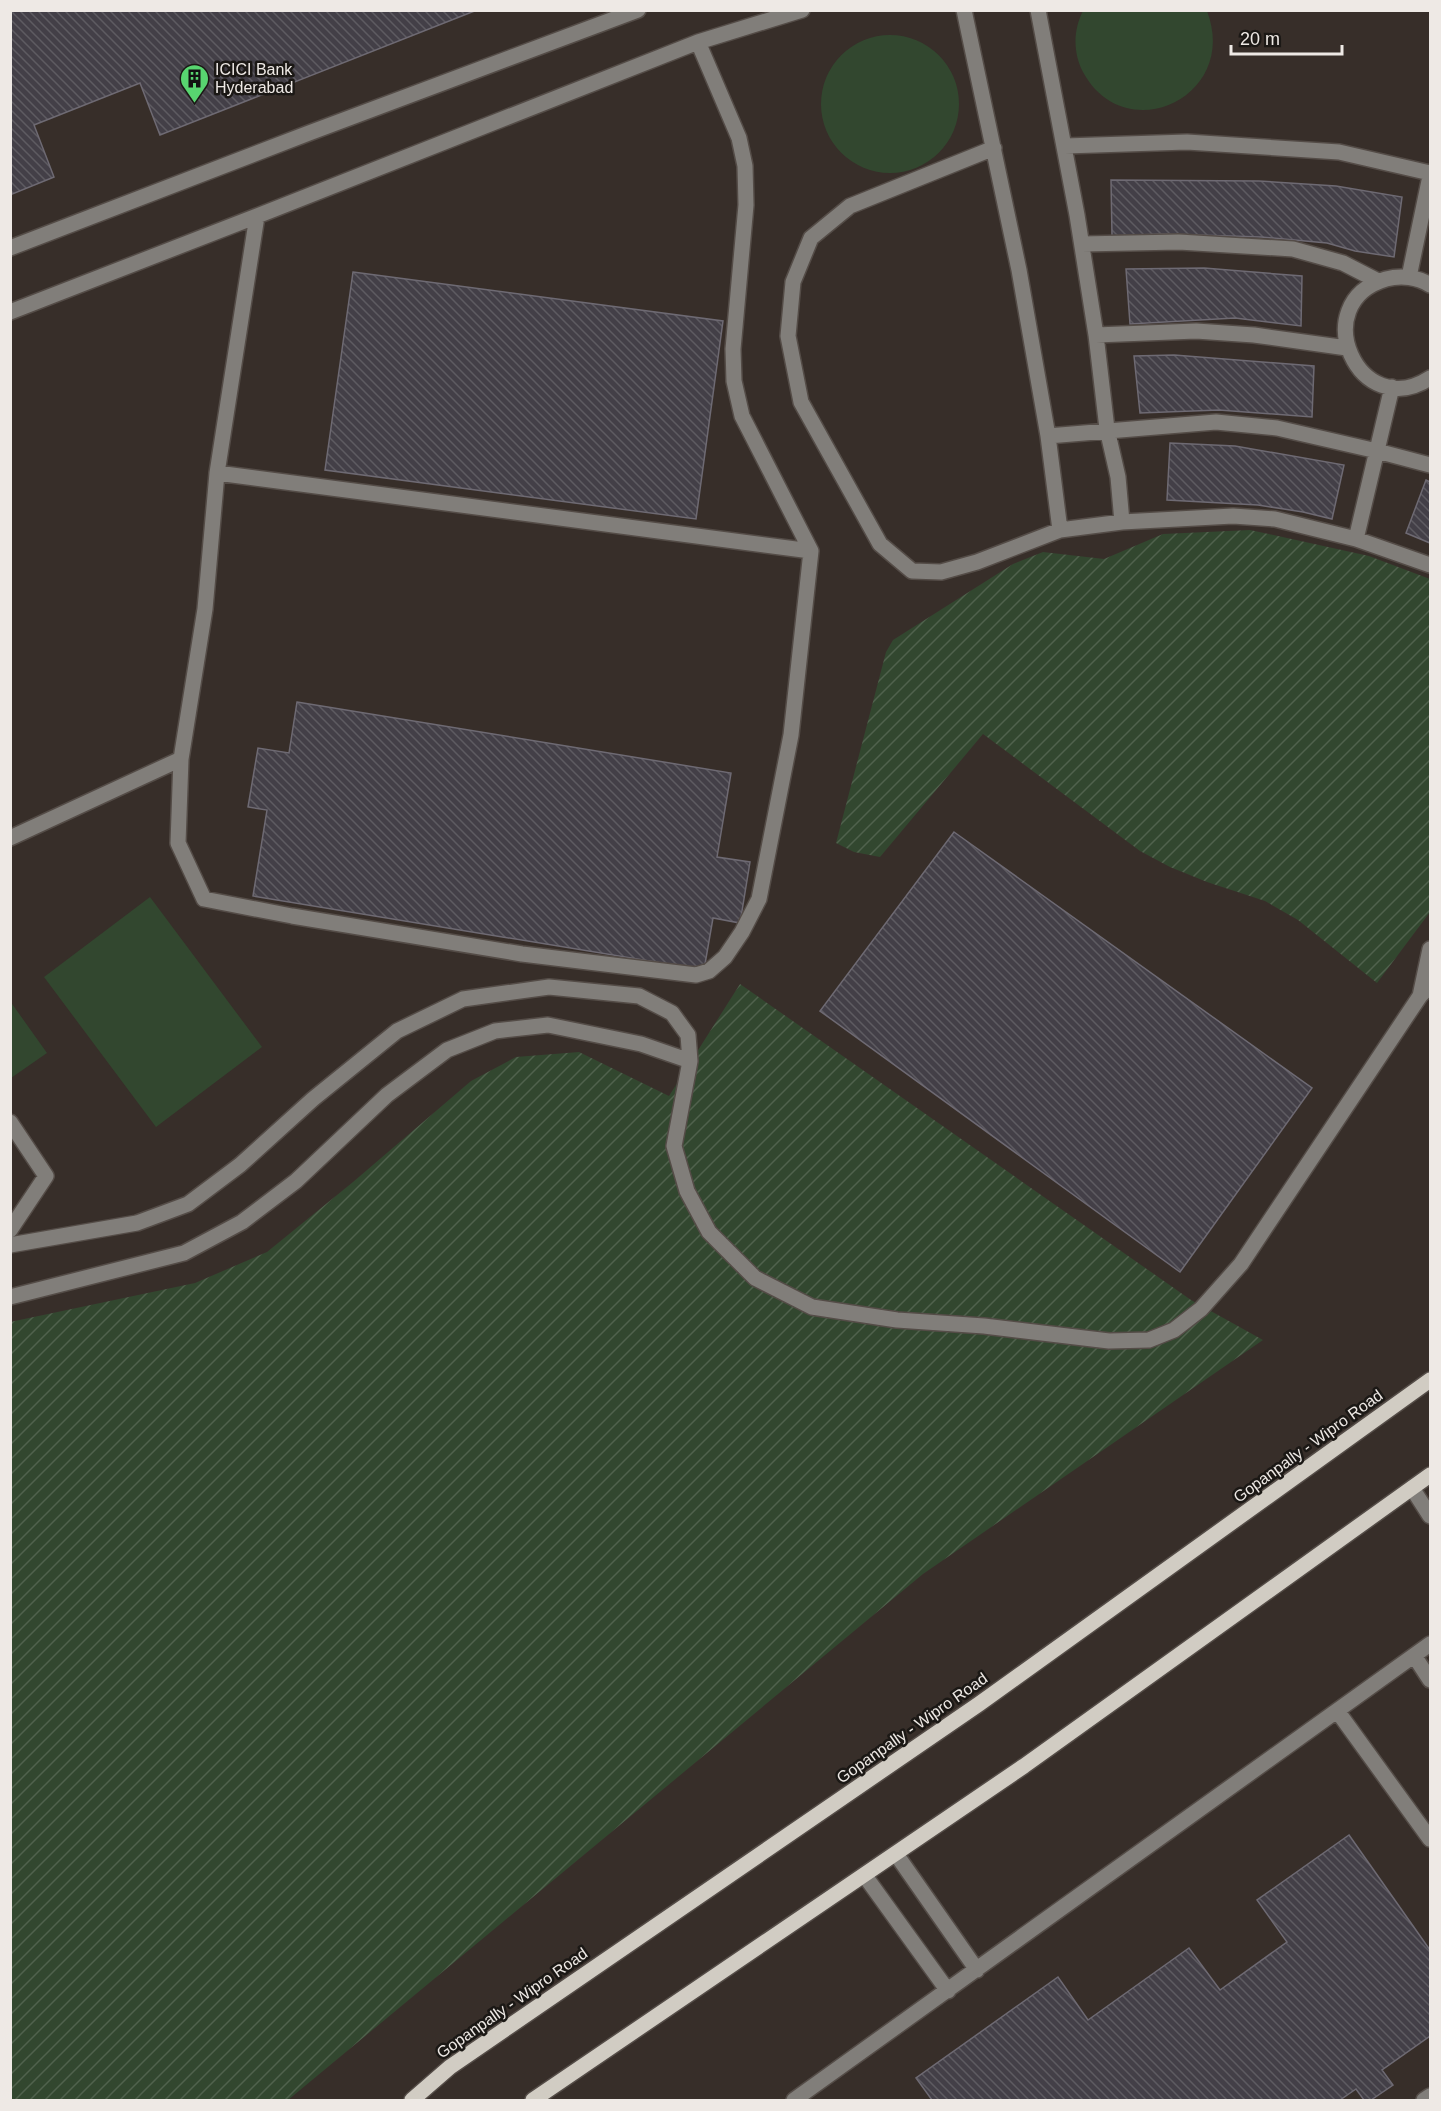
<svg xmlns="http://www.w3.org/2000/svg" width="1441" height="2111" font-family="Arial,sans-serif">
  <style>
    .park { fill: #32472f }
    .garden { fill: url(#garden-furrows) }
    .building { fill: url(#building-back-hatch); stroke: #6e6a73; stroke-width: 1.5 }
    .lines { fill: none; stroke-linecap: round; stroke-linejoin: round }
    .minor-casing { stroke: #544c47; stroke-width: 18 }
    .major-casing { stroke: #544c47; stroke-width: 18 }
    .minor { stroke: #817e7a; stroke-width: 15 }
    .major { stroke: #d1ccc3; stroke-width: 15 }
    .labels { text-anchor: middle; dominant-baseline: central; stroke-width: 5; stroke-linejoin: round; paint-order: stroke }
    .poi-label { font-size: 16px; fill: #eee9e5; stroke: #1b1815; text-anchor: start }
    .street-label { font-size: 16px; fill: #eee9e5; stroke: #1b1815 }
  </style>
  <defs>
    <pattern id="garden-furrows" width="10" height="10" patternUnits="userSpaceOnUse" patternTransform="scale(1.5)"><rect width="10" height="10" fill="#32472f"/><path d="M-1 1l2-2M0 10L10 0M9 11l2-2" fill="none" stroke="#50624d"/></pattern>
    <pattern id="building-back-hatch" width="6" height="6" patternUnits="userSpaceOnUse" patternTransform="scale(1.5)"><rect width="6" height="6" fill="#433f47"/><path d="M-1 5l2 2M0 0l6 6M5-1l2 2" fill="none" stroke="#5e5b61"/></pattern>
  </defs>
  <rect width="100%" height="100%" fill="#372e29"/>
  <!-- park -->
  <path class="park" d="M1083,11H1207C1240,97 1125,150 1083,72C1073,53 1073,30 1083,11Z
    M821 104a69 69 0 1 1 138 0a69 69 0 1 1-138 0Z
    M150,897L262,1047L156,1127L44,977Z
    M10,1001L47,1053L11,1078H10Z"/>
  <!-- garden -->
  <path class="garden" d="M1250,530L1369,556L1430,579V912L1377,983L1298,920L1265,901L1207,882L1170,867L1140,851L983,734L880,857L854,852L836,843L886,652L893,640L1013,564L1043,552L1104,559L1163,534Z
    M740,984L1191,1300L1263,1340L923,1574L288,2100H11L10,1322L195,1283L267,1252L353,1182L471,1081L516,1057L579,1052L669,1096Z"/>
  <!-- building -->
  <path class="building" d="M10,10H477L160,135L140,83L34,125L54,177L10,195Z
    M1111,180L1259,181L1336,186L1402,197L1394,257L1355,251L1327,243L1261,237L1164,234L1112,236Z
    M1204,268L1302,276L1301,326L1235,318L1130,324L1126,269Z
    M353,272L723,321L696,519L325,470Z
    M1174,355L1314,366L1312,417L1219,410L1140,413L1134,356Z
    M1170,443L1235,446L1344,465L1332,519L1303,512L1258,505L1167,500Z
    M1426,480L1430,482V543L1406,533Z
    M297,702L731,773L717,857L750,862L740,923L713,918L704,970L253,896L267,810L248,807L258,748L289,753Z
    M954,832L1312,1088L1180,1272L820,1011Z
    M1349,1835L1430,1950V2036L1382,2070L1393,2085L1371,2100H1364L1356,2089L1340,2100H932L916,2078L1058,1977L1088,2020L1189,1948L1220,1990L1287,1942L1257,1900Z"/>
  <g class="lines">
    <defs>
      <path id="minor" d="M964,10L1019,270L1048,436L1060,530
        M1038,10L1077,215L1096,335L1107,429L1118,477L1122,522
        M698,42L739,138L745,166L746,205L733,349L734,381L742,416L811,551
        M1065,146L1187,142L1339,152L1430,173
        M994,148L850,206L811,238L793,282L788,336L801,402L880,544L912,571L941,572L977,562L1060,530L1122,522L1233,516L1275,519L1356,539L1430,565
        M1082,244L1179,242L1293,249L1343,263L1378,281
        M10,248L309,133L638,10
        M1409,277L1430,176
        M1430,285C1418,277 1401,275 1386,279C1305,303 1359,424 1430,378
        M10,312L257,216L698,42L802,10
        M1096,335L1196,331L1254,335L1347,348
        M1048,436L1216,422L1277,428L1377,451L1430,465
        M1356,539L1392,387
        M181,759L178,843L204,899L292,916L522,954L696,975L709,971L725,957L742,932L759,899L791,735L811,551L217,473
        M10,838L181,759L205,609L217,473L257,216
        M1420,996L1430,949
        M10,1122L46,1176L10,1230
        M10,1245L137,1223L188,1204L240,1165L313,1099L397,1031L463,999L549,987L639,996L672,1013L688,1035L690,1061L674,1146L687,1191L709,1232L755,1278L812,1307L897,1320L984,1326L1109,1341L1149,1340L1174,1330L1201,1309L1241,1264L1420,996L1430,986
        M10,1297L184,1253L242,1222L296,1181L387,1095L447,1050L495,1031L548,1025L641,1044L690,1061
        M1412,1488L1430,1516
        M1415,1657L1430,1680
        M1338,1712L1430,1839
        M896,1854L977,1970
        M865,1876L948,1991
        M794,2100L1430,1644
        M1424,2100L1430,2096"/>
      <path id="major" d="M412,2100L450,2067L979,1704L1430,1380
        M533,2100L1024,1766L1430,1475"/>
    </defs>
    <!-- minor casing -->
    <use href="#minor" class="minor-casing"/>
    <!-- major casing -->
    <use href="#major" class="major-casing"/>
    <!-- minor -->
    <use href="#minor" class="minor"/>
    <!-- major -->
    <use href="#major" class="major"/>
  </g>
  <!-- icons -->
  <defs>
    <symbol id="building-pin" viewBox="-11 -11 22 30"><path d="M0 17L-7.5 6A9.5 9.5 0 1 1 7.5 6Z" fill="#58d570" stroke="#1b1815"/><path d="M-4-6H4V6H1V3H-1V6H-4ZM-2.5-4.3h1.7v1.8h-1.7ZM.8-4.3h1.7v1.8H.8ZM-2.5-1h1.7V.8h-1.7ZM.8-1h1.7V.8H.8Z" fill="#111"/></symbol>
  </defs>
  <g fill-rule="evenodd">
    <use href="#building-pin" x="178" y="62" width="33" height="45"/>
  </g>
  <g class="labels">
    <!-- poi labels -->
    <g class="poi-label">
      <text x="215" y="69">ICICI Bank<tspan x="215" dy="18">Hyderabad</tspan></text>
    </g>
    <!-- street labels -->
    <g class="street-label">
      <text transform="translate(1308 1446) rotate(-36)">Gopanpally - Wipro Road</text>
      <text transform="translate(912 1728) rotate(-35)">Gopanpally - Wipro Road</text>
      <text transform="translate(512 2003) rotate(-35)">Gopanpally - Wipro Road</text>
    </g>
  </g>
  <!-- border -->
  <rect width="1441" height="2111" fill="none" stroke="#eee9e5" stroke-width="24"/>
  <!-- scale -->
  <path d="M1231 45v9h111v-9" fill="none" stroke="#eee9e5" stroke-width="3"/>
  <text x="1240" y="45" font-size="18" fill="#eee9e5" stroke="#1b1815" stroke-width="4.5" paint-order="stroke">20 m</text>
</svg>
